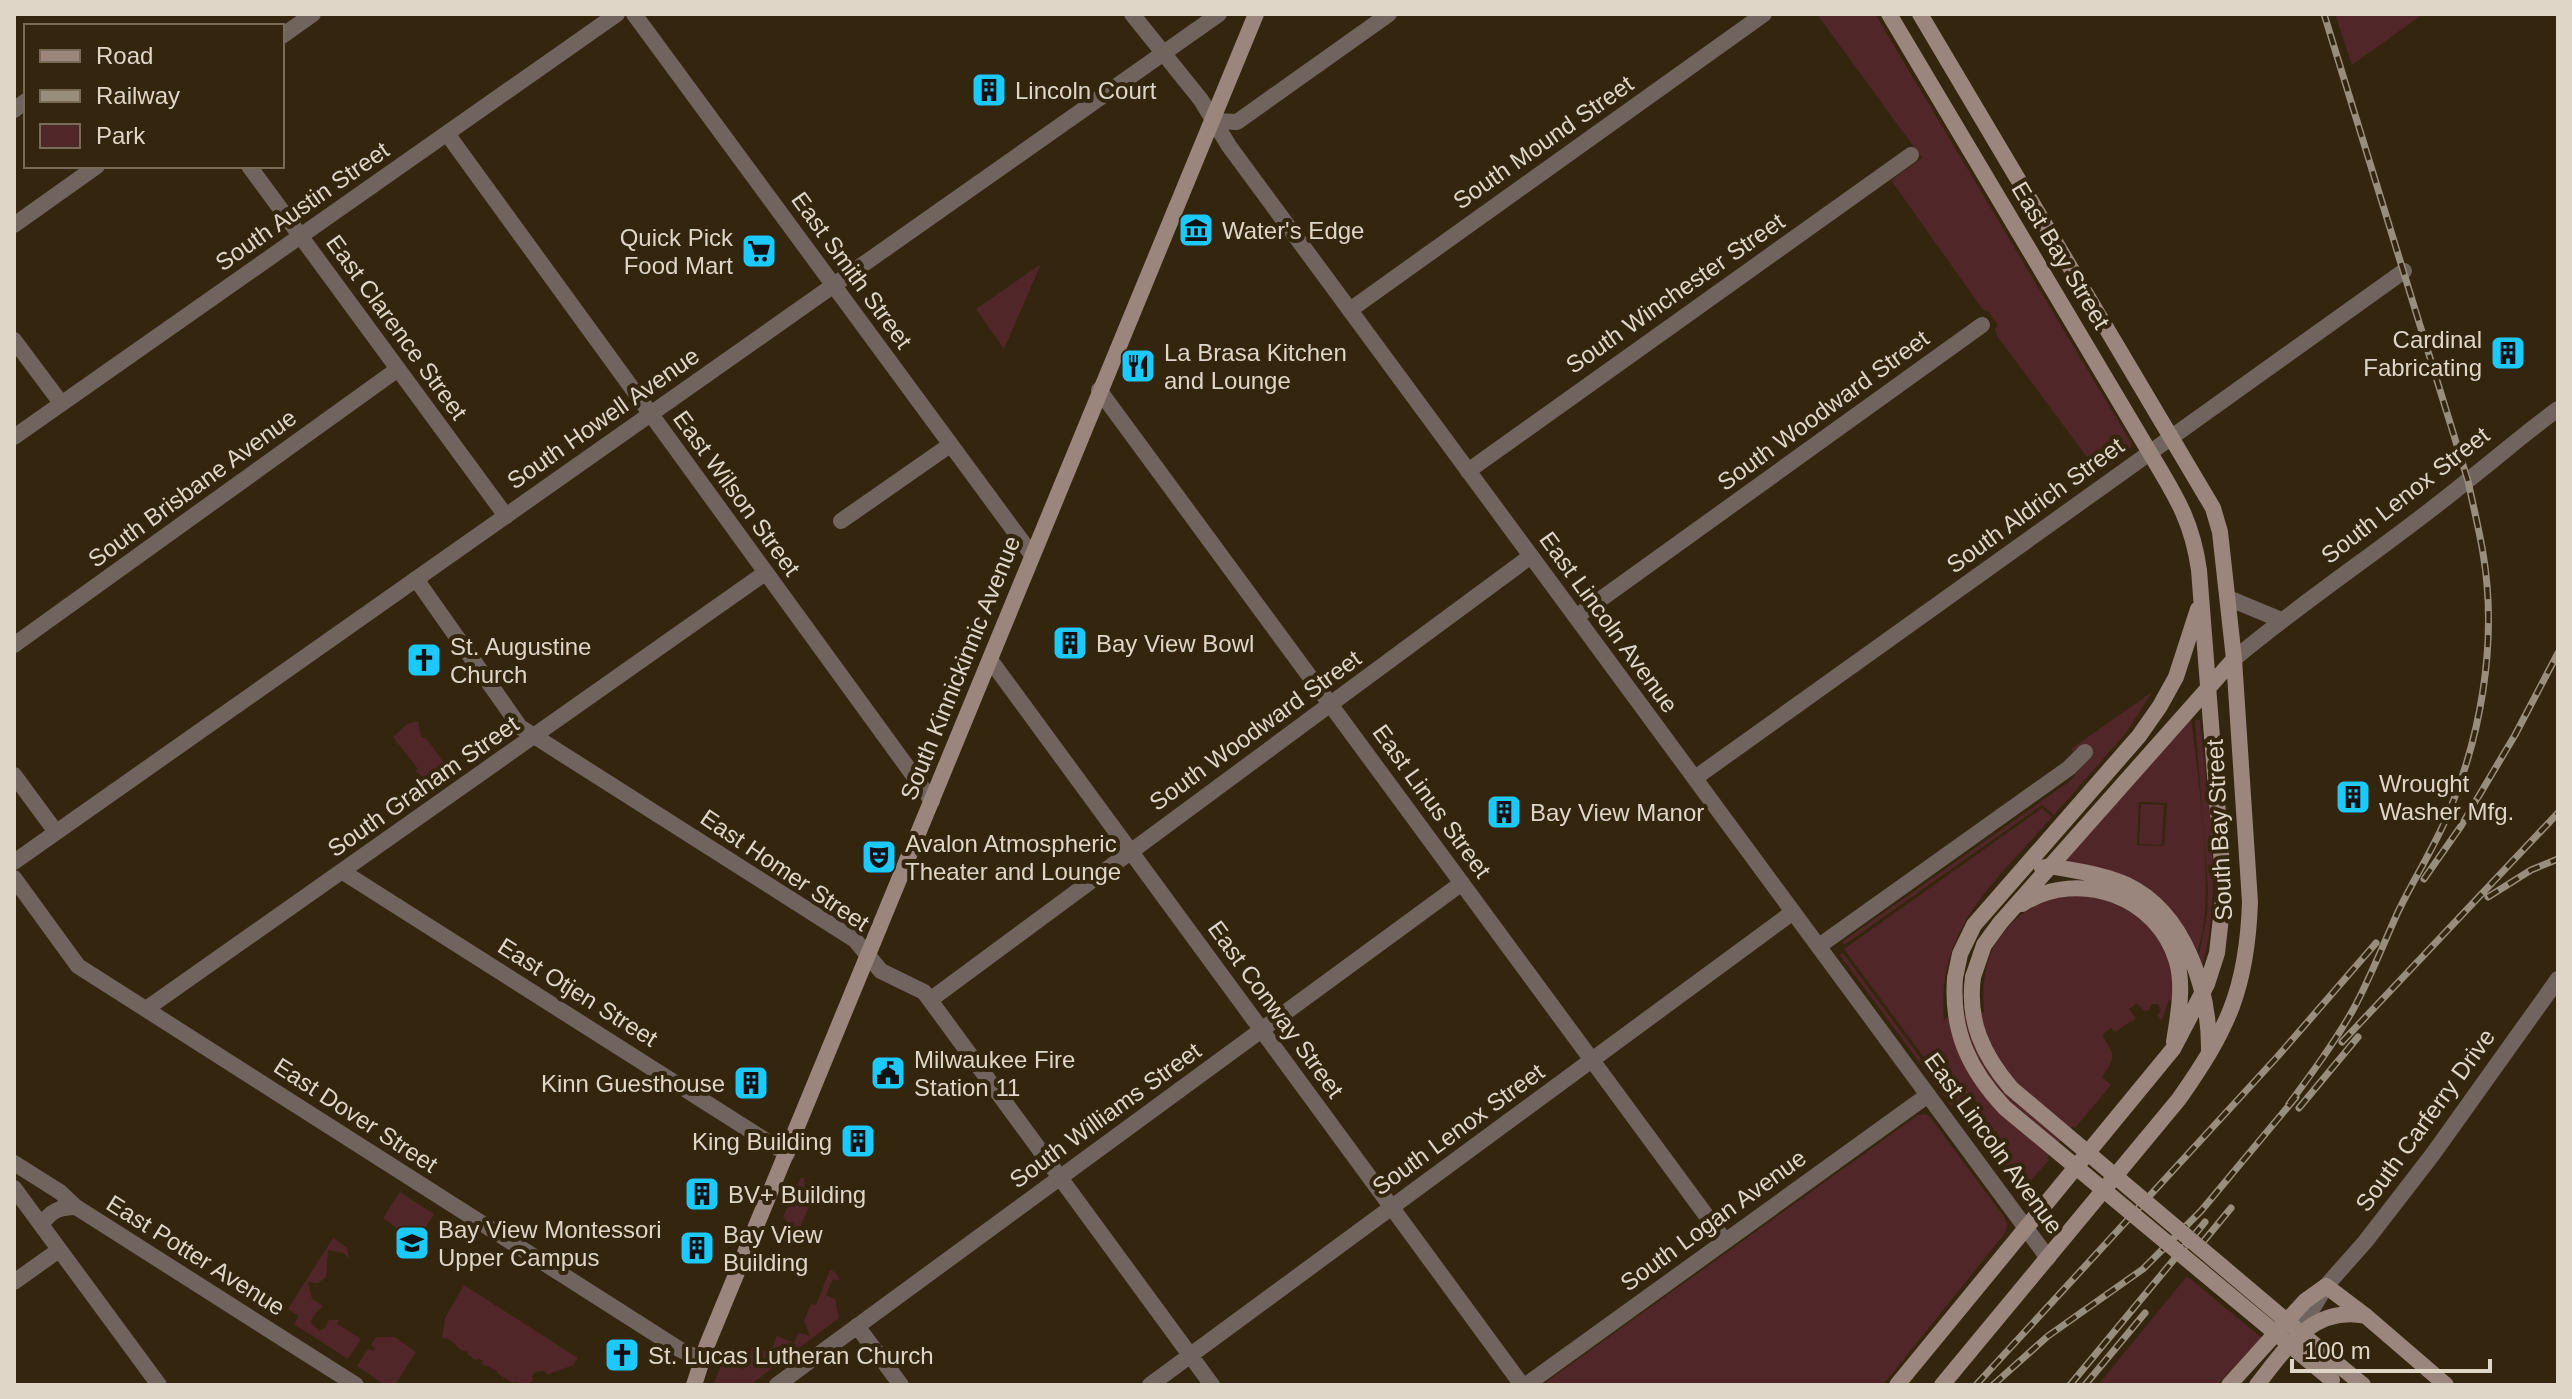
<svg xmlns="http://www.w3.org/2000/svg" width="2572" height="1399" font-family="Helvetica,sans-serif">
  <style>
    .green { fill: #512628; fill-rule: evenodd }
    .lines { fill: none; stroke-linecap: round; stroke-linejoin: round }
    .minor { stroke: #71645e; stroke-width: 16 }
    .tertiary { stroke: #71645e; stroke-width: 16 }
    .secondary { stroke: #9a867c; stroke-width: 16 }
    .rail-casing { stroke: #998d7c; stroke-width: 7 }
    .rail { stroke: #34250e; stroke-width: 4; stroke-dasharray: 12; stroke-linecap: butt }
    .secondary-bridge { stroke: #9a867c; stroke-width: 16 }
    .labels { text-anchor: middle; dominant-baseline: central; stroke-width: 8; stroke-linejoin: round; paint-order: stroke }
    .poi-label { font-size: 24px; fill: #dfd6c8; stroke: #34250e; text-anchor: start }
    .street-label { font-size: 24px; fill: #dfd6c8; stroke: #34250e }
  </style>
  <rect width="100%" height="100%" fill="#34250e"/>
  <!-- green -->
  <path class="green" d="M1817,14H1875L2130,441L2131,446L2128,453L2102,471L2096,469L1997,336L1995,328L1998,325L1989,312L1983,310L1891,180L1922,158Z
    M2335,14H2423L2352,65Z
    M1041,264L1004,349L976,309Z
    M2152,692L2126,733L2054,815L2042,805L1844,945L1842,942L2070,781L2092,755L2084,744L2073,751L2071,749Z
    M2191,716C2197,775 2218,903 2196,955C2169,884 2134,879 2066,861V859ZM2139,802L2167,803L2164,846L2137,845Z
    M2195,720H2200C2207,801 2224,887 2202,967L2198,960L2207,915L2208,888Z
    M418,721L421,738H426L450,771L430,785L416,771L418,769L393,737L407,724Z
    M2141,804L2164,805L2162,845L2139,844Z
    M2042,808L2052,817C1996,882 1936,926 1944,1021L1946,1018L1984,1012C1982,990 1984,965 1994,946C2018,903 2070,884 2116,901C2123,904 2129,911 2136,915C2153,929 2168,947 2172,970C2174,979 2173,991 2173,1001L2169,1000L2162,1020L2157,1015L2161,1010L2158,1004H2152L2149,1010L2144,1011L2137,1003L2129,1009L2136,1018L2115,1032L2111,1028L2102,1035C2115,1057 2117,1054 2102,1077L2111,1085L2075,1128L2072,1126L2047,1158L2049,1160L2022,1190L1964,1112L1979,1105L1975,1099L1964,1097L1959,1105L1844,949Z
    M1843,953L1956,1106L1953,1108L1840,955Z
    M1925,1114L1930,1117L2005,1218L2007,1226L2005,1233L1883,1385H1542L1918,1115Z
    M801,1178H804L805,1187L810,1188L809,1180L817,1186L796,1238L788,1236V1222L783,1217Z
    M400,1192L434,1214L416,1243L383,1218Z
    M333,1238L347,1248L349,1258L343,1253L328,1250L326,1277L318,1283L308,1282L312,1299L323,1306L312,1318L311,1323L319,1331L325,1328L329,1320H339L337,1324L361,1339L348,1359L294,1324L299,1316L288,1309Z
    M830,1270L835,1272L840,1281L833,1279L826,1295L835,1299L839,1318L750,1385H713L725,1356H727L725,1362L743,1369L753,1346L770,1353L777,1336L794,1343L799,1333L810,1336L804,1321L811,1304L816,1305Z
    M2187,1276L2262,1338L2217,1385H2098Z
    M464,1285L578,1358L573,1365L547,1375L545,1371L535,1372L532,1376L533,1381L524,1385L518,1382L512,1383L497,1373L498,1371L482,1364L483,1361L478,1358L476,1360L467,1354L468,1352L461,1350L449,1339L442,1338L445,1318Z
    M376,1337H395L416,1352L395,1385H385L357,1366L368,1349L373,1351L375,1348L371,1345Z"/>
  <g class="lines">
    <!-- minor -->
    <path class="minor" d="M634,14L1032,555
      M282,36L313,14
      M14,110L26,101
      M1214,121L1237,122L1389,14
      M448,135L932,801
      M249,166L506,516
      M14,225L97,166
      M1350,310L1764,14
      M14,340L61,403
      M1099,390L1725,1241
      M14,437L617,14
      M1468,471L1911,155
      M841,521L950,445
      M416,579L520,727L855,940L881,971L924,992L1212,1385
      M2228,598L2281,620
      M1576,617L1982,325
      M14,645L398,369
      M2234,659C2309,596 2392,543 2467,481C2498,457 2526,432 2558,409
      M991,661L1522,1385
      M14,775L56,832
      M1695,778L2404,271
      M343,872L787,1154
      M14,878L78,966L679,1349L702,1360
      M1819,946L2069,768L2085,752
      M930,1000L1531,556
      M146,1009L765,573
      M14,1163L60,1192L76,1207L356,1385
      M14,1188L159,1385
      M41,1225C51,1211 59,1207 76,1207
      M14,1282L59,1250
      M857,1326L901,1385
      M2297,1335L2326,1286L2365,1242L2433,1154L2558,979
      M777,1385L1462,883
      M1150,1385L1793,912
      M1526,1385L1928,1095"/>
    <!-- tertiary -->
    <path class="tertiary" d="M1132,14L1201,100L1229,146L2048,1258
      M14,862L1219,14"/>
    <!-- secondary -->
    <path class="secondary" d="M1889,14L2150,453C2175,495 2192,520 2199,570L2224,891L2217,953L2207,984L2173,1049L1897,1385
      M1920,14L2213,508L2220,532L2234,659L2250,902C2247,989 2228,1029 2179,1099L1942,1385
      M2042,868L2050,866C2075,871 2103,874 2127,885C2186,913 2210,992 2209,1053
      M2022,904C2079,868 2158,896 2177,962C2184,988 2178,1015 2174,1042
      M1973,977L1984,945L2000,923L2234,659
      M1955,978L1960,954L1974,925L2139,736L2160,706L2176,677L2198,609
      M2341,1367L2363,1385
      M694,1385L707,1345L1256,14
      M2229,1385L2305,1301L2326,1286L2367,1317L2446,1385
      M2257,1385C2286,1348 2313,1305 2366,1316"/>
    <defs>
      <path id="rail" d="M2424,879L2461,826L2515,735L2558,653
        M2488,897L2531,870L2558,859
        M2342,1042L2558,813
        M2289,1104C2312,1073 2335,1042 2354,1008C2370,978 2383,945 2397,914C2412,882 2431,853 2445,821C2481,739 2498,642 2483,553C2479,529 2473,505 2468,481L2324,14
        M2299,1108L2358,1037
        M2203,1242L2231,1208
        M1976,1385L2278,1056L2376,943
        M1993,1385L2048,1336L2143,1269L2201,1211L2296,1097
        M2070,1385L2205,1222
        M2085,1385L2145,1313"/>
    </defs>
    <!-- rail casing -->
    <use href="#rail" class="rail-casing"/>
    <!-- rail -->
    <use href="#rail" class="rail"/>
    <!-- secondary-bridge -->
    <path class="secondary-bridge" d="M1973,977C1967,1021 1983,1055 2011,1088L2341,1367
      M1955,978C1951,1031 1969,1070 2005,1108L2332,1380"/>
  </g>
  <!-- icons -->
  <defs>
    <symbol id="building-square" viewBox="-11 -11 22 22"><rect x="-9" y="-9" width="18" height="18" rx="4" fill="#1cc9fc" stroke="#34250e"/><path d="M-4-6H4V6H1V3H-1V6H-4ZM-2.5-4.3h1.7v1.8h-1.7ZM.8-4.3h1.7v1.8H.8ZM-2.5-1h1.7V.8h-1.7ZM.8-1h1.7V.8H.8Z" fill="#111"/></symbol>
    <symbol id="museum-square" viewBox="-11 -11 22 22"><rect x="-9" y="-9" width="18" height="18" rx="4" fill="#1cc9fc" stroke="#34250e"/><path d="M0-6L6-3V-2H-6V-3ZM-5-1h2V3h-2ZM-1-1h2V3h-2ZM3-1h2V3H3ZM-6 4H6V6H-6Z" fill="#111"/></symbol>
    <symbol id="supermarket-square" viewBox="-11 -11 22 22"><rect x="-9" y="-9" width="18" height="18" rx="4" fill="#1cc9fc" stroke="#34250e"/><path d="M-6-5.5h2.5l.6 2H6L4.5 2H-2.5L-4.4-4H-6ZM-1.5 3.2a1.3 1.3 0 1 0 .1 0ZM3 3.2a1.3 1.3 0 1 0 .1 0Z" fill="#111"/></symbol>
    <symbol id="restaurant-square" viewBox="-11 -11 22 22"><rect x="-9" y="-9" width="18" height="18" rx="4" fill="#1cc9fc" stroke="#34250e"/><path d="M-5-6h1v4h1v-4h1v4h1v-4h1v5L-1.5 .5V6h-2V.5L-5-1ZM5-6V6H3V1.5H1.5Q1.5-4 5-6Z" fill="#111"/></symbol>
    <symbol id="church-square" viewBox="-11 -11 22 22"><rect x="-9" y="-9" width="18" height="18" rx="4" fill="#1cc9fc" stroke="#34250e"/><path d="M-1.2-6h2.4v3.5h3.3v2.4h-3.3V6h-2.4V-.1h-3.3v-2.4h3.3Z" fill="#111"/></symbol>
    <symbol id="theatre-square" viewBox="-11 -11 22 22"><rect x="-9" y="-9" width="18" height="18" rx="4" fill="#1cc9fc" stroke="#34250e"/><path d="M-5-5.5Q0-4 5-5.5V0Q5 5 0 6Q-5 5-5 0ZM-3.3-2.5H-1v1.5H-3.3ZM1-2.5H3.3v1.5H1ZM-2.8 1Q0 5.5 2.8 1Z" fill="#111"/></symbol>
    <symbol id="civic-square" viewBox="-11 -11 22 22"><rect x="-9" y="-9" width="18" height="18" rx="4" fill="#1cc9fc" stroke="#34250e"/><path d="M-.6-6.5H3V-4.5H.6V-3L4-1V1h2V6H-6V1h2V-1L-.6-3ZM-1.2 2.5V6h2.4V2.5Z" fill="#111"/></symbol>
    <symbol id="school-square" viewBox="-11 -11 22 22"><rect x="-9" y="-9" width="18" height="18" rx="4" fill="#1cc9fc" stroke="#34250e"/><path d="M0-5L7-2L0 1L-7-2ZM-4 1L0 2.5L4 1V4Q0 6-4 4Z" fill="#111"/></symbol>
  </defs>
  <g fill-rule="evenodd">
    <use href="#building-square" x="969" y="70" width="40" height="40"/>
    <use href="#museum-square" x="1176" y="210" width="40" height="40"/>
    <use href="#supermarket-square" x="739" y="231" width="40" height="40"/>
    <use href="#building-square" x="2488" y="333" width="40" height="40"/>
    <use href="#restaurant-square" x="1118" y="346" width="40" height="40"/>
    <use href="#building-square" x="1050" y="623" width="40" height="40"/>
    <use href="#church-square" x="404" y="640" width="40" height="40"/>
    <use href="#building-square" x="2333" y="777" width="40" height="40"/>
    <use href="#building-square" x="1484" y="792" width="40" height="40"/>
    <use href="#theatre-square" x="859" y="837" width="40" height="40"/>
    <use href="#civic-square" x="868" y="1053" width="40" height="40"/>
    <use href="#building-square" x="731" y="1063" width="40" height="40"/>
    <use href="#building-square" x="838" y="1121" width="40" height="40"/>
    <use href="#building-square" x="682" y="1174" width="40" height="40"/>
    <use href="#school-square" x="392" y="1223" width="40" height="40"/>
    <use href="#building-square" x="677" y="1228" width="40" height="40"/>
    <use href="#church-square" x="602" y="1335" width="40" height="40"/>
  </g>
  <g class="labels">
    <!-- poi labels -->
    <g class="poi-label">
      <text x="1015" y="90">Lincoln Court</text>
      <text x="1222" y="230">Water's Edge</text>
      <text x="733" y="237" text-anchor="end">Quick Pick<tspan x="733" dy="28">Food Mart</tspan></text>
      <text x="2482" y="339" text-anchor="end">Cardinal<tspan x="2482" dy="28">Fabricating</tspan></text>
      <text x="1164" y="352">La Brasa Kitchen<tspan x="1164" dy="28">and Lounge</tspan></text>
      <text x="1096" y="643">Bay View Bowl</text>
      <text x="450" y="646">St. Augustine<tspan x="450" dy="28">Church</tspan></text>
      <text x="2379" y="783">Wrought<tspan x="2379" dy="28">Washer Mfg.</tspan></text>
      <text x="1530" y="812">Bay View Manor</text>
      <text x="905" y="843">Avalon Atmospheric<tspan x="905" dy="28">Theater and Lounge</tspan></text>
      <text x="914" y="1059">Milwaukee Fire<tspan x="914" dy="28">Station 11</tspan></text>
      <text x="725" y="1083" text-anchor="end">Kinn Guesthouse</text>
      <text x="832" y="1141" text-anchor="end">King Building</text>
      <text x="728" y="1194">BV+ Building</text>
      <text x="438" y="1229">Bay View Montessori<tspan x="438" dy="28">Upper Campus</tspan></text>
      <text x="723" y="1234">Bay View<tspan x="723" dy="28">Building</tspan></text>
      <text x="648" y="1355">St. Lucas Lutheran Church</text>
    </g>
    <!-- street labels -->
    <g class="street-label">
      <text transform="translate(1543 142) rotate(-35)">South Mound Street</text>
      <text transform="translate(302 206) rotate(-35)">South Austin Street</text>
      <text transform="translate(2061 255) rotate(59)">East Bay Street</text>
      <text transform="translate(852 270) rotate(54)">East Smith Street</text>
      <text transform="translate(1675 293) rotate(-35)">South Winchester Street</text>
      <text transform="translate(397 327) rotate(54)">East Clarence Street</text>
      <text transform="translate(1823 410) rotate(-36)">South Woodward Street</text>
      <text transform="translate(603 418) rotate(-35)">South Howell Avenue</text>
      <text transform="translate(192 488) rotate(-36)">South Brisbane Avenue</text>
      <text transform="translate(737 493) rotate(54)">East Wilson Street</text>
      <text transform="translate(2405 495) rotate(-38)">South Lenox Street</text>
      <text transform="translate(2035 505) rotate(-36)">South Aldrich Street</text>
      <text transform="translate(1609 622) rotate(54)">East Lincoln Avenue</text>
      <text transform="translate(960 668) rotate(-68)">South Kinnickinnic Avenue</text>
      <text transform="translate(1255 730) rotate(-36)">South Woodward Street</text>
      <text transform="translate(423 786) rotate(-35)">South Graham Street</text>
      <text transform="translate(1432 801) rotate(54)">East Linus Street</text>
      <text transform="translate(2219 830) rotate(-93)">South Bay Street</text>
      <text transform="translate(785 870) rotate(34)">East Homer Street</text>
      <text transform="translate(578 992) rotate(32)">East Otjen Street</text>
      <text transform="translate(1276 1009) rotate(54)">East Conway Street</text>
      <text transform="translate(356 1115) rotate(33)">East Dover Street</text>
      <text transform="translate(1105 1115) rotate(-36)">South Williams Street</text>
      <text transform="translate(2425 1120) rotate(-54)">South Carferry Drive</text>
      <text transform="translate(1458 1129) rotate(-36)">South Lenox Street</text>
      <text transform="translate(1994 1143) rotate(54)">East Lincoln Avenue</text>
      <text transform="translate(1713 1220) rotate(-36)">South Logan Avenue</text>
      <text transform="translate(196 1255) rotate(32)">East Potter Avenue</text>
    </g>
  </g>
  <!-- border -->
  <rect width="2572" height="1399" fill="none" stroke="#dfd6c8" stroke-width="32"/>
  <!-- legend -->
  <rect x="24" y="24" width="260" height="144" fill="#34250e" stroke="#786c58" stroke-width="2"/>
  <rect x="40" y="50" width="40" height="12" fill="#9a867c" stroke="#786c58" stroke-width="2"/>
  <text x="96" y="64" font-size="24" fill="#dfd6c8">Road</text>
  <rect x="40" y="90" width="40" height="12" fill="#998d7c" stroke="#786c58" stroke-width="2"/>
  <text x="96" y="104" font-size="24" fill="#dfd6c8">Railway</text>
  <rect x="40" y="124" width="40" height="24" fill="#512628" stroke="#786c58" stroke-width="2"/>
  <text x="96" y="144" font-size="24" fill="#dfd6c8">Park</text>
  <!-- scale -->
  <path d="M2292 1359v12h198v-12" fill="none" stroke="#dfd6c8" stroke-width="4"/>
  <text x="2304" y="1359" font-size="24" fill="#dfd6c8" stroke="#34250e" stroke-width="6" paint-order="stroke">100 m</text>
</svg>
